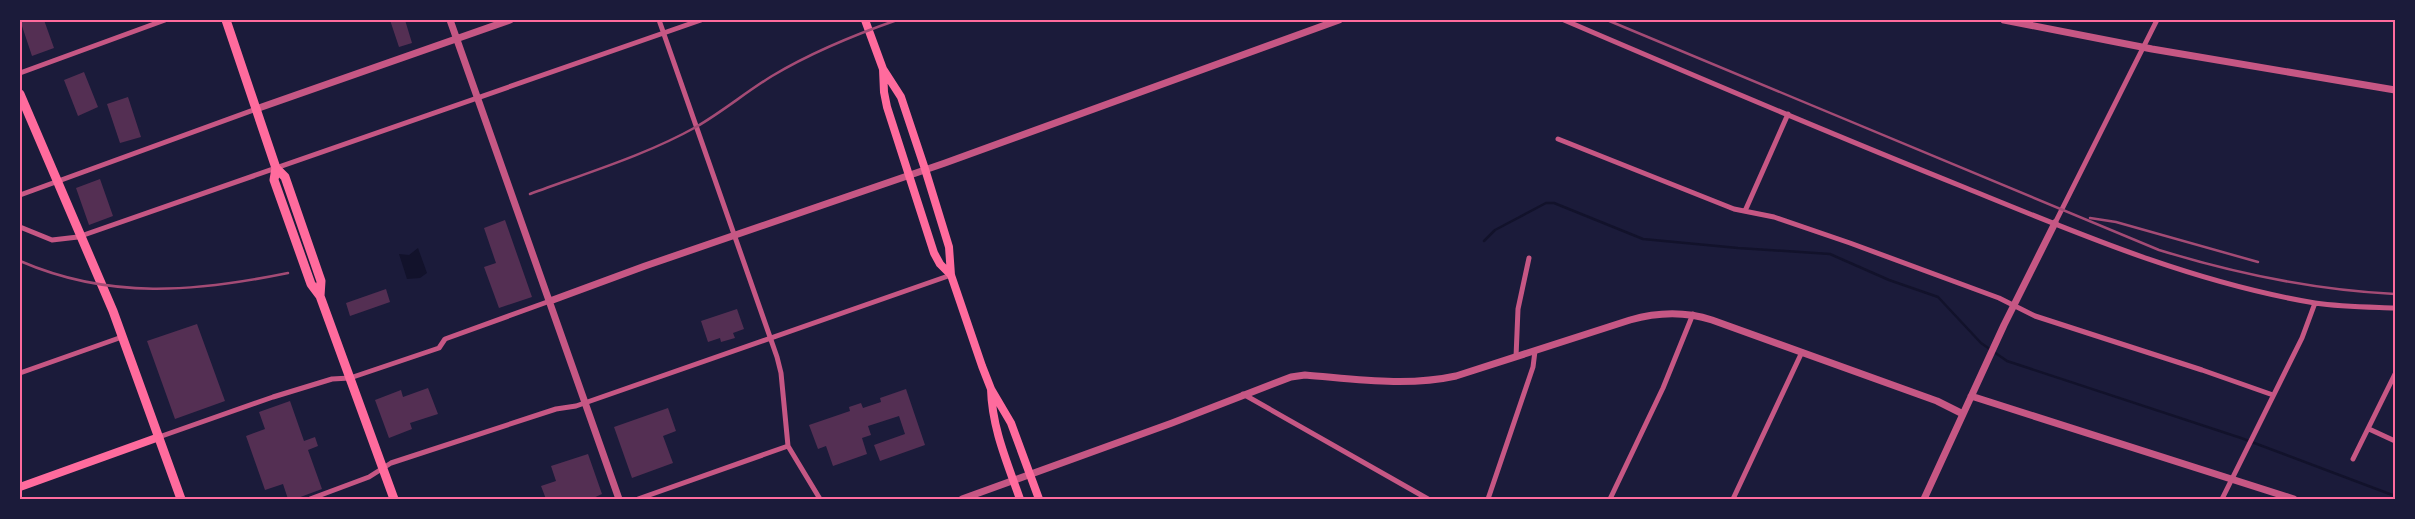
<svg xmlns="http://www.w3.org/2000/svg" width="2415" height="519" font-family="'Roboto Condensed',sans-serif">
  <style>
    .water { fill: #12122b }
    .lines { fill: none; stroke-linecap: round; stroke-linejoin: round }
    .stream { stroke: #12122b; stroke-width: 2.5 }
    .building { fill: #542f53 }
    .minor { stroke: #c65784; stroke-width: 5 }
    .tertiary { stroke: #c65784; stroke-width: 7 }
    .secondary { stroke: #ff6b9d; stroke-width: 8 }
    .primary { stroke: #ff6b9d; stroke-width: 9 }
    .rail { stroke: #a44b75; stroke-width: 2.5 }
    .neatline { fill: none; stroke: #ff6b9d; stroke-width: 2 }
  </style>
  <rect width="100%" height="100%" fill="#1b1b3a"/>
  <!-- water -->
  <path class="water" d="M418,248L427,273L420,278L407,279L399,254L409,255Z"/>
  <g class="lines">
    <!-- stream -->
    <path class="stream" d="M1484,241L1495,230L1546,203H1554L1643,239L1738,248L1830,254L1889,280L1938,297L1981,343L2007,361L2241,438L2395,496"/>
  </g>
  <!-- building -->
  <path class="building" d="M20,20H44L54,48L32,56Z
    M390,20H405L412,43L399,47Z
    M84,72L98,107L78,116L64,80Z
    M128,97L141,137L120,143L107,104Z
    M100,179L113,216L89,225L76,188Z
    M505,220L532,297L499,308L484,267L496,263L484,228Z
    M386,289L390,302L350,316L346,303Z
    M737,309L744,329L733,333L735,338L721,342L720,338L708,342L701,321Z
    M197,324L225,401L175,419L147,341Z
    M428,388L438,414L410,423L412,429L389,438L375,400L401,390L403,397Z
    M906,389L925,445L880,461L874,445L905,434L899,416L868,426L871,435L862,438L867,454L833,466L826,446L818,449L809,425L850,411L849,407L861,403L863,408L881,402L880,398Z
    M290,401L304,441L315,437L318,446L308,450L322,489L295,499H288L283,484L265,490L246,436L265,429L259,412Z
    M668,408L676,431L663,436L673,463L632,478L614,427Z
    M588,454L602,494L591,499H546L541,486L556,481L551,466Z"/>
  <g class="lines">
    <!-- minor -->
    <path class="minor" d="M659,20L777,357L781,373L788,446L820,499
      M1564,20C1697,77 1831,134 1966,188C2079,234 2194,283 2315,303C2342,307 2368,307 2395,308
      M20,73L165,20
      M1558,139L1734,209L1774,217L1850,243L1999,298L2035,316L2202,370L2273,395
      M20,195L256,109
      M1745,211L1788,114
      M2055,223L2157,20
      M20,227L52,240L78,237L701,20
      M1516,357L1518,309L1529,258
      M20,373L122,337
      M1243,394L1428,499
      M2369,429L2395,441
      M159,437L273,397L332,379L350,378L439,348L445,339L550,301
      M2353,459L2395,374
      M310,499L369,477L391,463L556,409L576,406L951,275
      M638,499L788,446
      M1488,499L1533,367L1535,351
      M1610,499L1663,388L1693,314
      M1733,499L1802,352
      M2222,499L2302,338L2315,303"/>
    <!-- tertiary -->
    <path class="tertiary" d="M450,20L619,499
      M2004,20L2152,49L2395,90
      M256,109L510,20
      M550,301L645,266L945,163L1339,20
      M1971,396L2294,499
      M962,499L1172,423L1291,377L1305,375C1355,379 1406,387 1456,376L1630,320C1658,312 1684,311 1712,320L1937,401L1963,414
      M1924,499L2004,325L2055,223"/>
    <!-- secondary -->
    <path class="secondary" d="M865,20L883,69L901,97L925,169L949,247L951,275L982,366L991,389L1011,423L1039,499
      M883,69L884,92L887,107L934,253L940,264L951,275
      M991,389C992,428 1007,462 1020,499
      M20,487L159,437"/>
    <!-- primary -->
    <path class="primary" d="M226,20L276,168L285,177L321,281L320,296
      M20,94L113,311L181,499
      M276,168L274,180L311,284L320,296L394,499"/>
    <!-- rail -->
    <path class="rail" d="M1607,20L2159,250C2237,274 2314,290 2395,294
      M530,194C586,173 644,156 696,127C722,112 746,92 772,76C812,52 854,35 897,20
      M2090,218L2116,222L2258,262
      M20,261C110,300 195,292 288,273"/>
  </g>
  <!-- border -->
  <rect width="2415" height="519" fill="none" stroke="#1b1b3a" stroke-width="42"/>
  <rect x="21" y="21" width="2373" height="477" class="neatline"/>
</svg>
